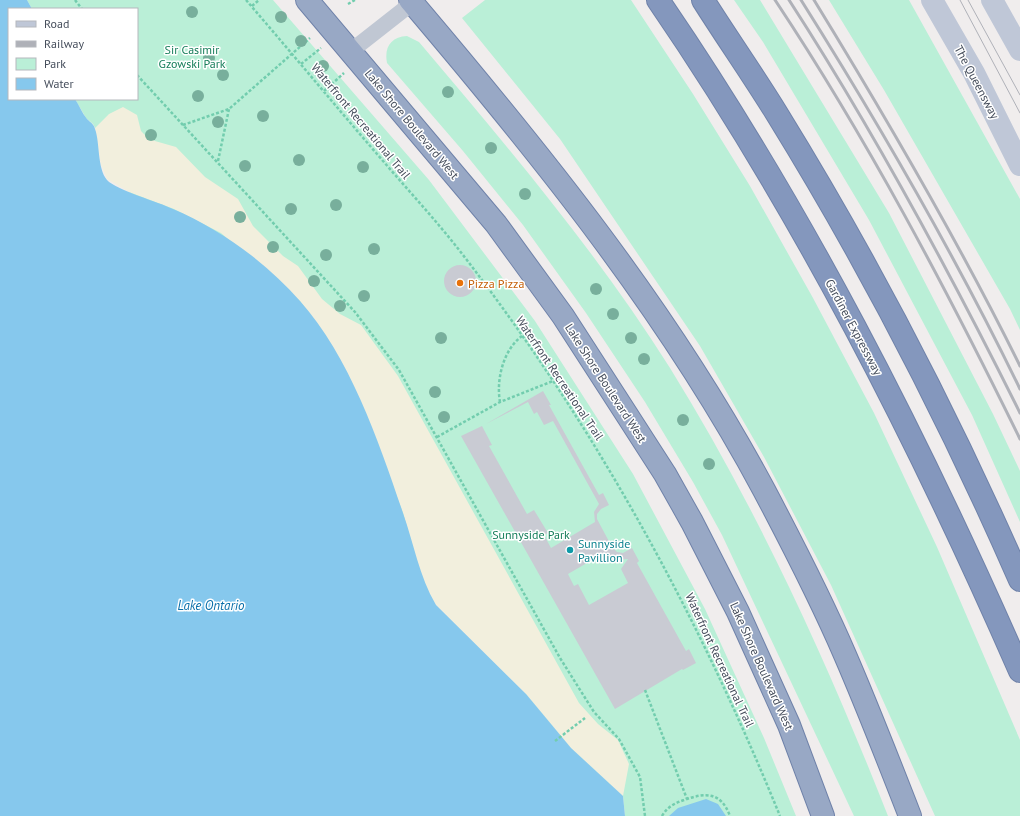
<svg xmlns="http://www.w3.org/2000/svg" width="1020" height="816" font-family="'PT Sans',sans-serif">
  <style>
    .green { fill: #baefd7 }
    .sand { fill: #f2efdd }
    .water { fill: #86c8ed }
    .building { fill: #c9cbd3; fill-rule: evenodd }
    .lines { fill: none; stroke-linecap: round; stroke-linejoin: round }
    .trunk-casing { stroke: #6f82a9; stroke-width: 24 }
    .motorway-casing { stroke: #6f82a9; stroke-width: 24 }
    .path { stroke: #72cdae; stroke-width: 2.5; stroke-dasharray: 3 2; stroke-linecap: butt }
    .minor { stroke: #c0c7d3; stroke-width: 16 }
    .secondary { stroke: #bfc7d7; stroke-width: 22 }
    .trunk { stroke: #98a8c5; stroke-width: 22 }
    .motorway { stroke: #8497bd; stroke-width: 22 }
    .tram { stroke: #afb1b8; stroke-width: 1 }
    .rail { stroke: #afb1b8; stroke-width: 3 }
    .tree { fill: #78af9c }
    .food-dot { fill: #e8710a; stroke: #fff; stroke-width: 1.5 }
    .culture-dot { fill: #0f9aa8; stroke: #fff; stroke-width: 1.5 }
    .labels { text-anchor: middle; dominant-baseline: central; stroke-width: 3; stroke-linejoin: round; paint-order: stroke }
    .park-label { font-size: 12px; fill: #157d59; stroke: #fff }
    .street-label { font-size: 12px; fill: #454d5b; stroke: #fff }
    .food-label { font-size: 12px; fill: #c56008; stroke: #fff; text-anchor: start }
    .culture-label { font-size: 12px; fill: #0d838f; stroke: #fff; text-anchor: start }
    .water-label { font-size: 13px; font-style: italic; fill: #0a6fa9; stroke: #fff }
  </style>
  <rect width="100%" height="100%" fill="#f0eded"/>
  <!-- green -->
  <path class="green" d="M27,0H273L429,180L535,321L633,474L705,609L764,738L796,816H625L623,796L571,748L526,694L129,192L93,124L86,118L75,99H137V9H32Z
    M485,0H631L693,94L750,186L813,298L874,413L937,547L1020,740V816H935L831,585L764,457L700,346L560,139L462,18Z
    M734,0H760L889,213L993,414L1020,471V522L972,415L869,220L763,42Z
    M829,0H909L1020,199V330L1010,309L884,90Z
    M407,36L419,42C507,146 597,252 670,368C758,510 827,661 888,816H854L722,535L693,482L645,402L586,313L523,225L463,151L387,63C384,47 391,37 407,36Z"/>
  <!-- sand -->
  <path class="sand" d="M123,107L137,115L141,131L147,137L155,141L176,147L205,177L238,199L253,226L283,256L298,266L322,299L340,314L361,325L398,376L579,703L598,724L618,740L629,764L623,796L571,748L526,694L436,605L426,589L419,569L403,513L368,419L348,375L328,340L314,320L300,301L221,233L174,209L129,192L107,179L101,165L95,128L109,114Z"/>
  <!-- water -->
  <path class="water" d="M0,0H27L32,9H9V99H75C79,105 82,113 87,119C90,122 94,124 95,129C100,142 97,168 107,180C116,190 159,202 173,209C220,229 266,262 300,301C350,357 379,442 403,513C414,544 419,576 436,605L526,694L571,748L623,796L625,816H0Z
    M706,799L718,804L726,816H669L678,808Z"/>
  <!-- building -->
  <path class="building" d="M444 281a16 16 0 1 1 32 0a16 16 0 1 1-32 0Z
    M543,391L551,405H549L599,495L603,493L609,505L601,509L597,514V519L612,547L617,552L623,553L632,548L639,561L637,563L686,651L689,649L696,663L683,670L682,669L615,709L461,436L482,426L492,445L489,446L527,514L534,510L548,533L544,535L551,548L595,522L594,512L599,504L553,421L544,425L537,412L534,414L528,402L486,424ZM604,553L615,560L628,559L621,569L628,583L589,605L578,584L574,586L568,574Z"/>
  <g class="lines">
    <defs>
      <path id="trunk" d="M307,0L496,224L563,316L627,415L665,474L692,522L738,612L789,725L823,816
        M410,0C540,153 669,312 764,490C792,543 821,599 845,655C868,708 889,762 910,816"/>
      <path id="motorway" d="M658,0C802,210 918,438 1020,671
        M703,0C727,38 753,75 777,114C869,263 950,420 1020,580"/>
    </defs>
    <!-- trunk casing -->
    <use href="#trunk" class="trunk-casing"/>
    <!-- motorway casing -->
    <use href="#motorway" class="motorway-casing"/>
    <!-- path -->
    <path class="path" d="M75,0L82,9
      M246,0C290,51 333,103 377,154C406,188 436,220 463,255C596,427 698,615 780,816
      M348,4L355,0
      M252,6L259,0
      M301,64L321,48
      M137,75L355,312L399,370L560,658L594,712L619,739L640,777L645,816
      M324,91L344,73
      M183,125L229,109L310,38
      M218,161L229,109
      M500,402C496,380 503,350 522,336
      M437,437L500,402L553,381
      M645,690L687,799
      M555,741L585,718
      M662,816C667,807 675,803 684,800C706,792 721,792 730,816"/>
    <!-- minor -->
    <path class="minor" d="M351,51L416,0"/>
    <!-- secondary -->
    <path class="secondary" d="M932,0L974,73L1020,165
      M992,0L1020,50"/>
    <!-- trunk -->
    <use href="#trunk" class="trunk"/>
    <!-- motorway -->
    <use href="#motorway" class="motorway"/>
    <!-- tram -->
    <path class="tram" d="M960,0L1020,113
      M968,0L1020,95"/>
    <!-- rail -->
    <path class="rail" d="M775,0C868,140 946,288 1020,439
      M789,0C875,133 950,272 1020,413
      M801,0C881,127 955,255 1020,389
      M814,0C887,119 958,240 1020,366"/>
  </g>
  <!-- trees -->
  <g class="tree">
    <circle cx="192" cy="12" r="6"/>
    <circle cx="281" cy="17" r="6"/>
    <circle cx="301" cy="41" r="6"/>
    <circle cx="209" cy="58" r="6"/>
    <circle cx="323" cy="66" r="6"/>
    <circle cx="223" cy="75" r="6"/>
    <circle cx="448" cy="92" r="6"/>
    <circle cx="198" cy="96" r="6"/>
    <circle cx="263" cy="116" r="6"/>
    <circle cx="218" cy="122" r="6"/>
    <circle cx="151" cy="135" r="6"/>
    <circle cx="491" cy="148" r="6"/>
    <circle cx="299" cy="160" r="6"/>
    <circle cx="245" cy="166" r="6"/>
    <circle cx="363" cy="167" r="6"/>
    <circle cx="525" cy="194" r="6"/>
    <circle cx="336" cy="205" r="6"/>
    <circle cx="291" cy="209" r="6"/>
    <circle cx="240" cy="217" r="6"/>
    <circle cx="273" cy="247" r="6"/>
    <circle cx="374" cy="249" r="6"/>
    <circle cx="326" cy="255" r="6"/>
    <circle cx="314" cy="281" r="6"/>
    <circle cx="596" cy="289" r="6"/>
    <circle cx="364" cy="296" r="6"/>
    <circle cx="340" cy="306" r="6"/>
    <circle cx="613" cy="314" r="6"/>
    <circle cx="441" cy="338" r="6"/>
    <circle cx="631" cy="338" r="6"/>
    <circle cx="644" cy="359" r="6"/>
    <circle cx="435" cy="392" r="6"/>
    <circle cx="444" cy="417" r="6"/>
    <circle cx="683" cy="420" r="6"/>
    <circle cx="709" cy="464" r="6"/>
  </g>
  <!-- markers -->
  <circle class="food-dot" cx="460" cy="283" r="4"/>
  <circle class="culture-dot" cx="570" cy="550" r="4"/>
  <g class="labels">
    <!-- park labels -->
    <g class="park-label">
      <text x="192" y="49">Sir Casimir<tspan x="192" dy="14">Gzowski Park</tspan></text>
      <text x="531" y="534">Sunnyside Park</text>
    </g>
    <!-- street labels -->
    <g class="street-label">
      <text transform="translate(977 82) rotate(62)">The Queensway</text>
      <text transform="translate(361 121) rotate(50)">Waterfront Recreational Trail</text>
      <text transform="translate(412 124) rotate(50)">Lake Shore Boulevard West</text>
      <text transform="translate(854 327) rotate(62)">Gardiner Expressway</text>
      <text transform="translate(560 378) rotate(56)">Waterfront Recreational Trail</text>
      <text transform="translate(606 383) rotate(57)">Lake Shore Boulevard West</text>
      <text transform="translate(720 660) rotate(65)">Waterfront Recreational Trail</text>
      <text transform="translate(762 666) rotate(66)">Lake Shore Boulevard West</text>
    </g>
    <!-- food labels -->
    <g class="food-label">
      <text x="468" y="283">Pizza Pizza</text>
    </g>
    <!-- culture labels -->
    <g class="culture-label">
      <text x="578" y="543">Sunnyside<tspan x="578" dy="14">Pavillion</tspan></text>
    </g>
    <!-- water labels -->
    <g class="water-label">
      <text x="211" y="605">Lake Ontario</text>
    </g>
  </g>
  <!-- legend -->
  <rect x="8" y="8" width="130" height="92" fill="#ffffff" stroke="#b5b8bd"/>
  <rect x="16" y="21" width="20" height="6" fill="#bfc7d7" stroke="#b5b8bd"/>
  <text x="44" y="28" font-size="12" fill="#454d5b">Road</text>
  <rect x="16" y="41" width="20" height="6" fill="#afb1b8" stroke="#b5b8bd"/>
  <text x="44" y="48" font-size="12" fill="#454d5b">Railway</text>
  <rect x="16" y="58" width="20" height="12" fill="#baefd7" stroke="#b5b8bd"/>
  <text x="44" y="68" font-size="12" fill="#454d5b">Park</text>
  <rect x="16" y="78" width="20" height="12" fill="#86c8ed" stroke="#b5b8bd"/>
  <text x="44" y="88" font-size="12" fill="#454d5b">Water</text>
</svg>
